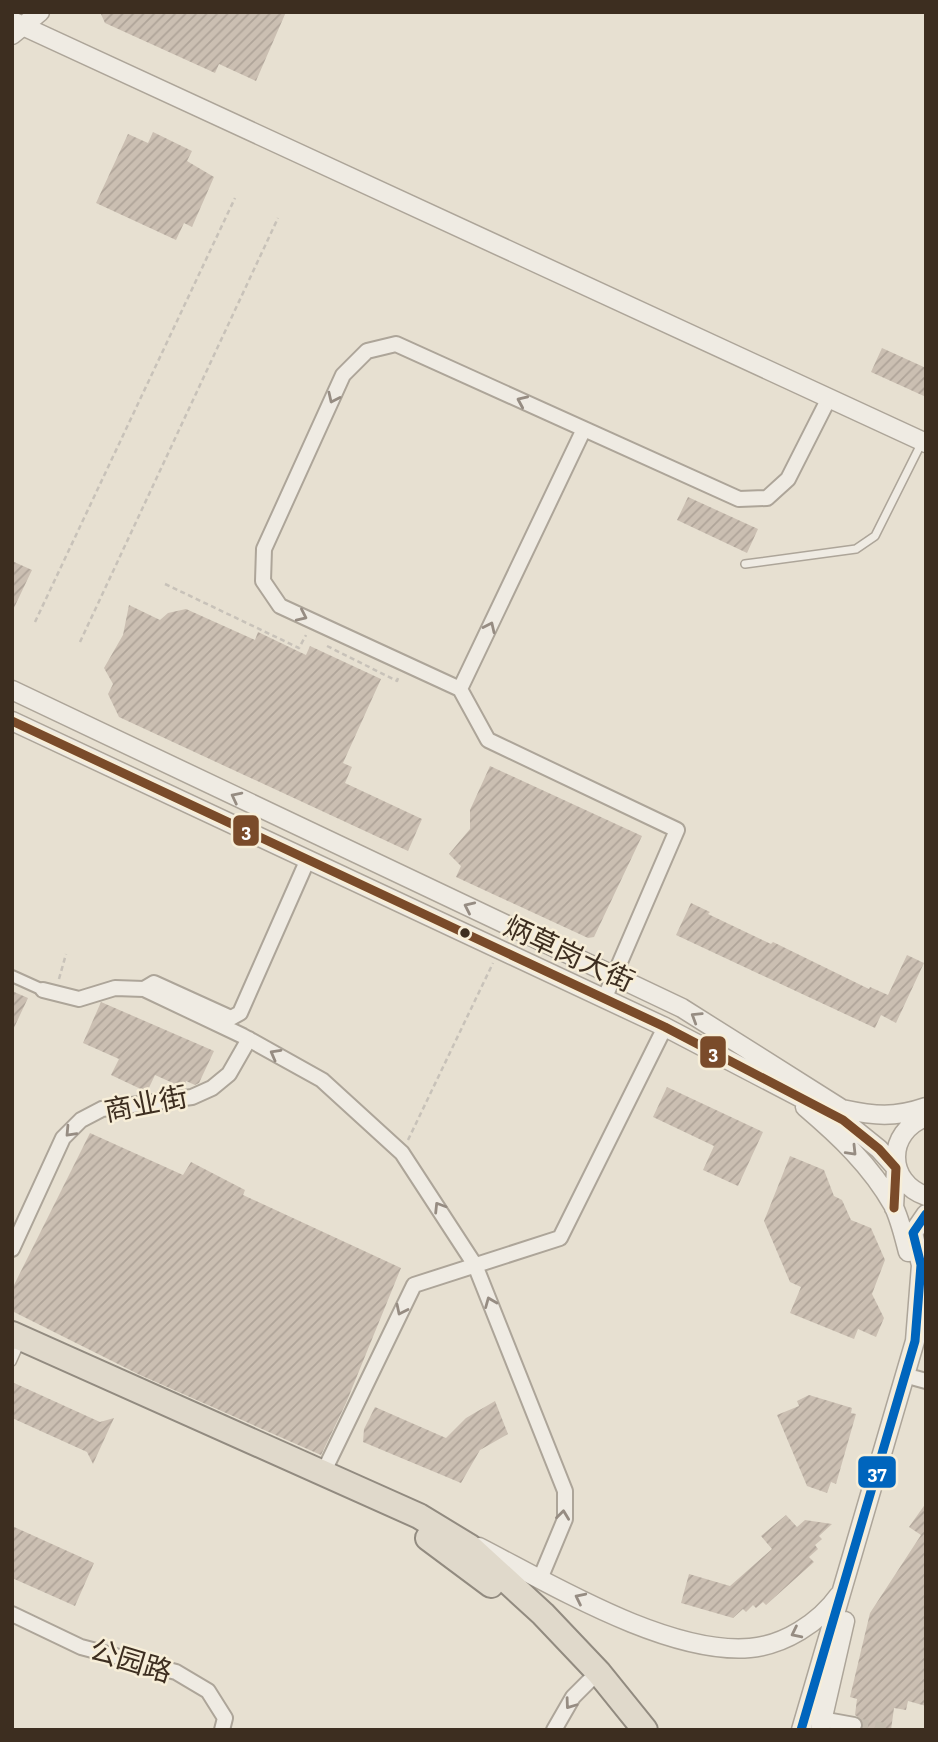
<svg xmlns="http://www.w3.org/2000/svg" width="938" height="1742" font-family="'Zilla Slab','Noto Sans SC',serif">
  <style>
    .building { fill: url(#building-hatch) }
    .lines { fill: none; stroke-linecap: round; stroke-linejoin: round }
    .minor-tunnel { stroke: #c5bcae; stroke-width: 14; stroke-dasharray: 14 7; stroke-linecap: butt }
    .service-casing { stroke: #ada599; stroke-width: 10 }
    .pedestrian-casing { stroke: #ada599; stroke-width: 14 }
    .minor-casing { stroke: #ada599; stroke-width: 18 }
    .tertiary-casing { stroke: #ada599; stroke-width: 21 }
    .trunk-casing { stroke: #928b80; stroke-width: 28 }
    .path { stroke: #c8c2b9; stroke-width: 2.5; stroke-dasharray: 5 3.5; stroke-linecap: butt }
    .service { stroke: #efebe3; stroke-width: 7 }
    .pedestrian { stroke: #efebe3; stroke-width: 10 }
    .minor { stroke: #efebe3; stroke-width: 14 }
    .tertiary { stroke: #efebe3; stroke-width: 18 }
    .trunk { stroke: #e0d9cb; stroke-width: 24 }
    .bus-1-casing { stroke: #f7eed8; stroke-width: 14 }
    .bus-2-casing { stroke: #f7eed8; stroke-width: 14 }
    .bus-1 { stroke: #7a4b2a; stroke-width: 9 }
    .bus-2 { stroke: #0065bd; stroke-width: 9 }
    .oneway { stroke: #968c82 }
    .bus-dot { fill: #3d2e20; stroke: #f7eed8; stroke-width: 2.5 }
    .labels { text-anchor: middle; dominant-baseline: central; stroke-width: 5; stroke-linejoin: round; paint-order: stroke }
    .street-label { font-size: 28px; fill: #3d2e20; stroke: #f7eed8 }
    .line-badge { stroke: #f7eed8; stroke-width: 2.5 }
    .badge-label { font-size: 19px; text-anchor: middle; font-weight: bold; fill: #fff }
  </style>
  <defs>
    <pattern id="building-hatch" width="6" height="6" patternUnits="userSpaceOnUse" patternTransform="scale(1.75)"><rect width="6" height="6" fill="#cbbfb2"/><path d="M-1 1l2-2M0 6l6-6M5 7l2-2" fill="none" stroke="#afa499"/></pattern>
  </defs>
  <rect width="100%" height="100%" fill="#e7e0d1"/>
  <!-- building -->
  <path class="building" d="M100,12H286L256,81L219,64L215,73L105,23Z
    M153,132L192,151L187,161L214,177L192,227L184,223L176,240L96,203L128,134L148,143Z
    M882,348L926,368V397L871,372Z
    M688,497L758,529L747,553L677,520Z
    M12,561L32,570L12,612Z
    M129,605L160,620L168,613L186,609L255,640L258,632L306,655L310,646L381,679L343,763L352,767L345,783L422,819L408,851L119,717L108,694L113,684L104,668L123,635Z
    M490,766L642,836L594,937L588,938L456,877L461,866L449,854L470,829V810Z
    M691,903L710,912L708,914L771,944L773,942L869,989L870,987L888,995L907,955L924,963L896,1023L881,1015L875,1028L676,935Z
    M12,991L28,998L12,1032Z
    M101,1002L214,1051L199,1083L195,1085L186,1081L184,1088L155,1075L147,1092L111,1075L119,1059L83,1043Z
    M667,1087L763,1132L738,1186L703,1170L714,1146L653,1117Z
    M90,1133L183,1175L191,1162L245,1190L243,1195L401,1268L346,1403L321,1455L140,1375L12,1311V1289Z
    M790,1156L824,1170L834,1196L842,1200L851,1220L871,1228L885,1260L872,1294L884,1318L876,1337L858,1329L854,1339L790,1313L801,1287L790,1282L764,1221Z
    M12,1382L100,1422L114,1418L93,1464L87,1452L12,1418Z
    M809,1395L852,1408L851,1413L856,1414L836,1484L831,1482L827,1493L807,1486L777,1415L799,1406L797,1401Z
    M495,1401L508,1434L480,1450L461,1483L363,1442L364,1429L375,1407L446,1438L466,1418Z
    M926,1503V1706L908,1701L906,1710L894,1708L891,1730H862L863,1721L855,1715L857,1699L850,1697L870,1613L921,1535L909,1527Z
    M786,1515L797,1527L805,1520L832,1524L819,1536L822,1539L815,1545L818,1549L809,1557L814,1562L766,1605L763,1602L756,1608L753,1605L746,1612L743,1609L733,1618L681,1603L689,1574L730,1586L772,1549L761,1536Z
    M12,1526L94,1563L75,1606L12,1578Z"/>
  <g class="lines">
    <!-- minor-tunnel -->
    <path class="minor-tunnel" d="M854,1725L885,1730"/>
    <defs>
      <path id="service" d="M745,564L856,549L875,536L922,442
        M12,1362L20,1344"/>
      <path id="pedestrian" d="M12,976L43,990"/>
      <path id="minor" d="M460,689L584,429
        M144,989L154,983L231,1018L240,1013L308,859
        M43,990L79,999L115,988L144,989L243,1036L322,1080L402,1153L475,1265L565,1491V1519L540,1579
        M605,997L677,830L488,740L460,689L280,606L263,581L264,549L343,375L367,351L396,344L739,499L767,498L788,479L829,398
        M12,1249L63,1138L81,1120L102,1109L192,1097L212,1088L229,1074L249,1039
        M915,1378L926,1381
        M323,1473L414,1285L560,1238L665,1027
        M12,1614L81,1647L176,1672L208,1691L225,1718L222,1730
        M821,1719L854,1725
        M554,1730L573,1697L589,1681"/>
      <path id="tertiary" d="M12,21L926,443
        M12,35L40,12
        M12,690L682,1008L842,1109C875,1116 894,1118 926,1107
        M12,721L665,1027L843,1120L879,1149L896,1168L894,1208
        M805,1107C839,1136 871,1166 893,1205C900,1219 904,1237 908,1252
        M926,1117C886,1132 886,1182 926,1196
        M479,1547C551,1584 668,1655 750,1648C784,1645 819,1623 839,1595
        M801,1730L915,1341L921,1265L913,1233L926,1214
        M820,1730L845,1621"/>
      <path id="trunk" d="M12,1334L419,1516L470,1547L543,1614L599,1673L645,1730
        M428,1538L491,1585"/>
    </defs>
    <!-- service casing -->
    <use href="#service" class="service-casing"/>
    <!-- pedestrian casing -->
    <use href="#pedestrian" class="pedestrian-casing"/>
    <!-- minor casing -->
    <use href="#minor" class="minor-casing"/>
    <!-- tertiary casing -->
    <use href="#tertiary" class="tertiary-casing"/>
    <!-- trunk casing -->
    <use href="#trunk" class="trunk-casing"/>
    <!-- path -->
    <path class="path" d="M165,584L299,648L306,635
      M35,622L235,198
      M80,642L278,218
      M327,646L397,681L398,678
      M59,979L66,954
      M408,1140L493,963"/>
    <!-- service -->
    <use href="#service" class="service"/>
    <!-- pedestrian -->
    <use href="#pedestrian" class="pedestrian"/>
    <!-- minor -->
    <use href="#minor" class="minor"/>
    <!-- tertiary -->
    <use href="#tertiary" class="tertiary"/>
    <!-- trunk -->
    <use href="#trunk" class="trunk"/>
    <defs>
      <path id="bus-1" d="M12,721L665,1027L843,1120L879,1149L896,1168L894,1208"/>
      <path id="bus-2" d="M801,1730L915,1341L921,1265L913,1233L926,1214"/>
    </defs>
    <!-- bus-1 casing -->
    <use href="#bus-1" class="bus-1-casing"/>
    <!-- bus-2 casing -->
    <use href="#bus-2" class="bus-2-casing"/>
    <!-- bus-1 -->
    <use href="#bus-1" class="bus-1"/>
    <!-- bus-2 -->
    <use href="#bus-2" class="bus-2"/>
  </g>
  <!-- one-way arrows -->
  <defs><path id="oneway-chevron" d="M-2-3.5L2.5 0L-2 3.5" fill="none" stroke-width="1.6" stroke-linecap="round" stroke-linejoin="round" transform="scale(1.75)"/></defs>
  <g class="oneway">
    <use href="#oneway-chevron" transform="translate(333 398) rotate(115)"/>
    <use href="#oneway-chevron" transform="translate(522 401) rotate(-156)"/>
    <use href="#oneway-chevron" transform="translate(302 616) rotate(25)"/>
    <use href="#oneway-chevron" transform="translate(490 627) rotate(-65)"/>
    <use href="#oneway-chevron" transform="translate(236 797) rotate(-153)"/>
    <use href="#oneway-chevron" transform="translate(469 907) rotate(-155)"/>
    <use href="#oneway-chevron" transform="translate(696 1017) rotate(-148)"/>
    <use href="#oneway-chevron" transform="translate(275 1054) rotate(-151)"/>
    <use href="#oneway-chevron" transform="translate(70 1132) rotate(133)"/>
    <use href="#oneway-chevron" transform="translate(852 1151) rotate(46)"/>
    <use href="#oneway-chevron" transform="translate(439 1207) rotate(-122)"/>
    <use href="#oneway-chevron" transform="translate(490 1302) rotate(-112)"/>
    <use href="#oneway-chevron" transform="translate(401 1310) rotate(116)"/>
    <use href="#oneway-chevron" transform="translate(563 1515) rotate(-83)"/>
    <use href="#oneway-chevron" transform="translate(580 1598) rotate(-154)"/>
    <use href="#oneway-chevron" transform="translate(796 1633) rotate(154)"/>
    <use href="#oneway-chevron" transform="translate(570 1704) rotate(126)"/>
  </g>
  <!-- markers -->
  <circle class="bus-dot" cx="465" cy="933" r="6"/>
  <g class="labels">
    <!-- street labels -->
    <g class="street-label">
      <text transform="translate(569 954) rotate(25)">炳草岗大街</text>
      <text transform="translate(146 1104) rotate(-11)">商业街</text>
      <text transform="translate(131 1661) rotate(17)">公园路</text>
    </g>
  </g>
  <g class="line-badge">
    <rect x="232" y="814" width="28" height="33" rx="7" fill="#7a4b2a"/>
    <rect x="699" y="1035" width="28" height="34" rx="7" fill="#7a4b2a"/>
    <rect x="857" y="1455" width="40" height="34" rx="7" fill="#0065bd"/>
  </g>
  <g class="badge-label">
    <text x="246" y="837">3</text>
    <text x="713" y="1059">3</text>
    <text x="877" y="1479">37</text>
  </g>
  <!-- border -->
  <rect width="938" height="1742" fill="none" stroke="#3d2e20" stroke-width="28"/>
</svg>
